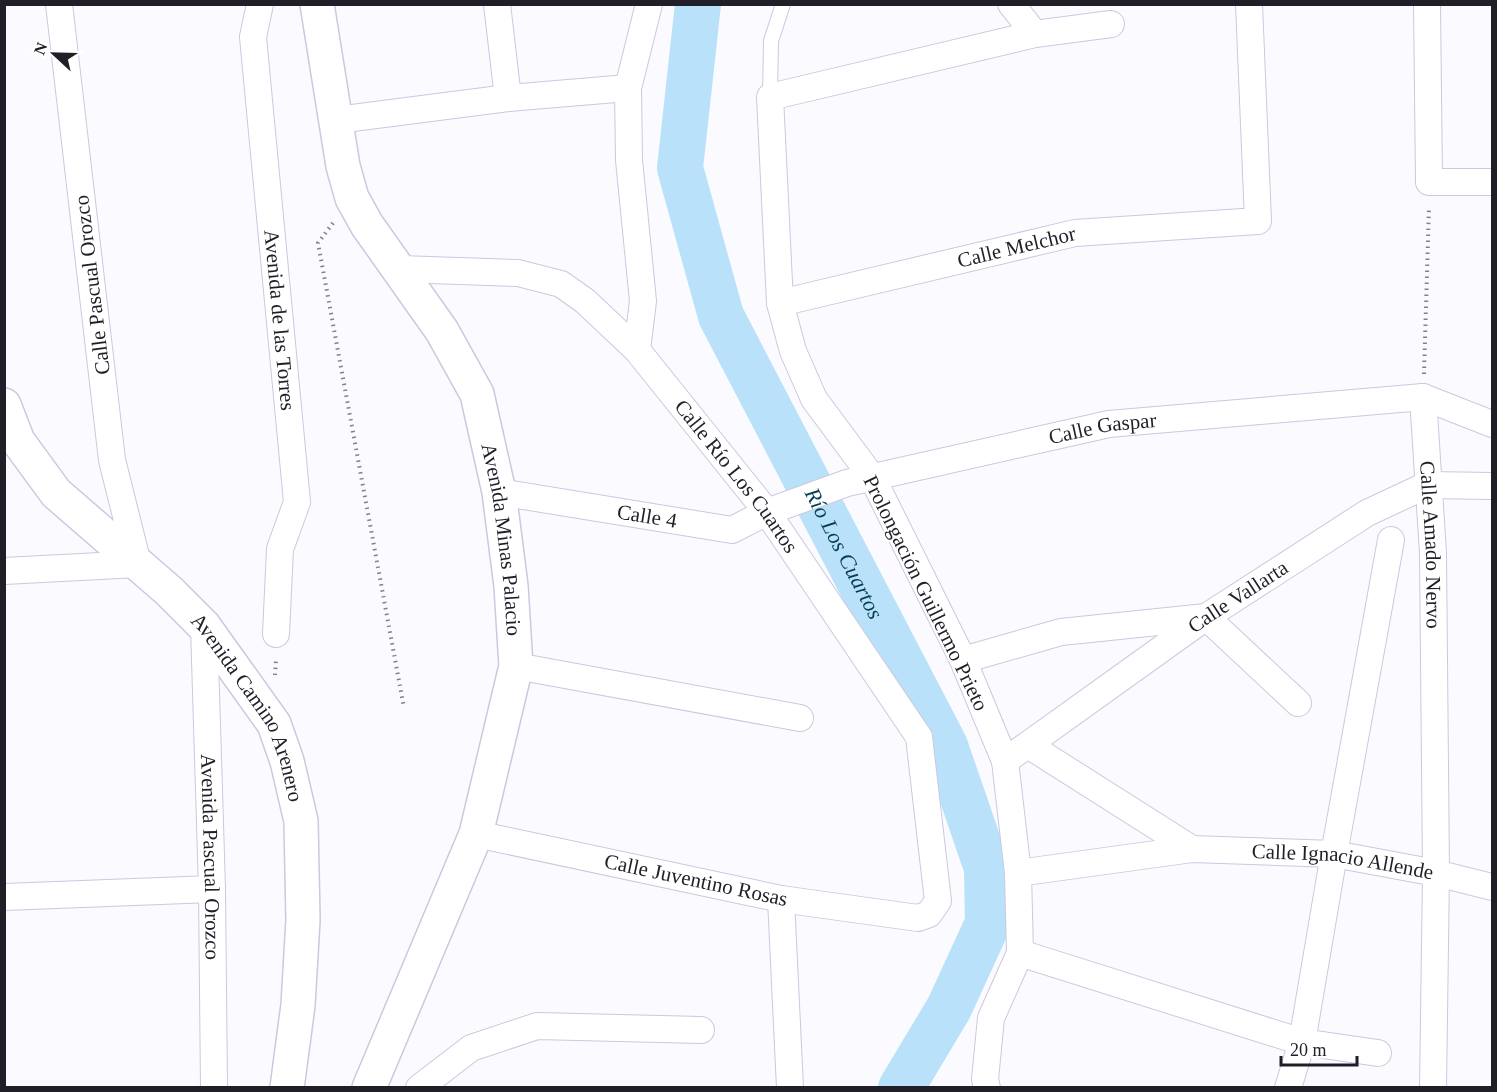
<svg xmlns="http://www.w3.org/2000/svg" width="1497" height="1092" font-family="Georgia,serif">
  <style>
    .lines { fill: none; stroke-linecap: round; stroke-linejoin: round }
    .river { stroke: #b9e2fa; stroke-width: 46 }
    .lane-casing { stroke: #ccc8df; stroke-width: 16 }
    .street-casing { stroke: #ccc8df; stroke-width: 28 }
    .secondary-casing { stroke: #ccc8df; stroke-width: 36 }
    .path { stroke: #838188; stroke-width: 4; stroke-dasharray: 1.5 4.5; stroke-linecap: butt }
    .lane { stroke: #fff; stroke-width: 14 }
    .street { stroke: #fff; stroke-width: 26 }
    .secondary { stroke: #fff; stroke-width: 33 }
    .labels { text-anchor: middle; dominant-baseline: central; stroke-width: 4.5; stroke-linejoin: round; paint-order: stroke }
    .street-label { font-size: 21px; fill: #201e27; stroke: #fff }
    .water-label { font-size: 22px; font-style: italic; fill: #073d55; stroke: #fff }
  </style>
  <rect width="100%" height="100%" fill="#fbfaff"/>
  <g class="lines">
    <!-- river -->
    <path class="river" id="s1" d="M698,4L680,168L721,316L945,746L987,868L988,923L949,1008L901,1088"/>
    <defs>
      <path id="lane" d="M770,97L771,41L783,4"/>
      <g id="street">
        <path id="s2" d="M260,4L253,37L297,502L280,549L276,634"/>
        <path d="M497,4L508,98"/>
        <path d="M1011,4L1035,34"/>
        <path d="M1427,4L1429,182H1492"/>
        <path d="M337,120L508,98L628,88"/>
        <path id="s3" d="M400,269L518,273L561,284L585,301L637,350L767,512L919,737L938,901L929,914L918,918L781,899L476,834"/>
        <path id="s4" d="M780,303L1075,233L1258,221L1249,4"/>
        <path d="M637,350L643,301L629,160L628,88L649,4"/>
        <path id="s5" d="M1423,397L1433,553L1436,873L1433,1088"/>
        <path id="s6" d="M499,492L732,530L767,512L847,483L1109,424L1423,397L1492,424"/>
        <path d="M4,571L138,564L112,460L59,4"/>
        <path id="s7" d="M204,626L212,889L214,1088"/>
        <path d="M963,660L1061,632L1206,617L1298,703"/>
        <path d="M516,666L800,718"/>
        <path d="M1028,745L1192,849"/>
        <path id="s8" d="M1005,761L1206,617L1367,513L1427,485L1492,486"/>
        <path id="s9" d="M1018,873L1192,849L1334,854L1436,873L1492,887"/>
        <path d="M4,897L212,889"/>
        <path d="M781,899L790,1088"/>
        <path d="M1020,953L1302,1042L1378,1053"/>
        <path d="M419,1088L471,1048L537,1026L701,1030"/>
        <path d="M987,1088L985,1079L991,1018L1020,953L1018,873L1005,761L963,660L872,477L814,399L793,351L780,303L770,97L1035,34L1111,24"/>
        <path d="M1288,1088L1302,1042L1334,854L1391,540"/>
      </g>
      <g id="secondary">
        <path id="s10" d="M317,4L343,166L352,198L367,225L442,331L477,394L499,492L511,586L516,666L476,834L369,1088"/>
        <path id="s11" d="M4,405L18,441L56,493L169,591L204,626L274,724L287,761L301,821L303,920L298,1005L287,1088"/>
      </g>
    </defs>
    <!-- lane casing -->
    <use href="#lane" class="lane-casing"/>
    <!-- street casing -->
    <use href="#street" class="street-casing"/>
    <!-- secondary casing -->
    <use href="#secondary" class="secondary-casing"/>
    <!-- path -->
    <path class="path" d="M333,223L318,243L404,708
      M1424,374L1429,207
      M275,675L276,659"/>
    <!-- lane -->
    <use href="#lane" class="lane"/>
    <!-- street -->
    <use href="#street" class="street"/>
    <!-- secondary -->
    <use href="#secondary" class="secondary"/>
  </g>
  <g class="labels">
    <!-- street labels -->
    <g class="street-label">
      <text stroke="none"><textPath href="#s4" startOffset="243">Calle Melchor</textPath></text>
      <text transform="translate(92 285) rotate(-97)">Calle Pascual Orozco</text>
      <text stroke="none"><textPath href="#s2" startOffset="318">Avenida de las Torres</textPath></text>
      <text stroke="none"><textPath href="#s6" startOffset="622">Calle Gaspar</textPath></text>
      <text stroke="none"><textPath href="#s3" startOffset="424">Calle Río Los Cuartos</textPath></text>
      <text stroke="none"><textPath href="#s6" startOffset="150">Calle 4</textPath></text>
      <text stroke="none"><textPath href="#s10" startOffset="578">Avenida Minas Palacio</textPath></text>
      <text stroke="none"><textPath href="#s5" startOffset="148">Calle Amado Nervo</textPath></text>
      <text transform="translate(926 593) rotate(64)">Prolongación Guillermo Prieto</text>
      <text stroke="none"><textPath href="#s8" startOffset="285">Calle Vallarta</textPath></text>
      <text stroke="none"><textPath href="#s11" startOffset="396">Avenida Camino Arenero</textPath></text>
      <text stroke="none"><textPath href="#s7" startOffset="231">Avenida Pascual Orozco</textPath></text>
      <text stroke="none"><textPath href="#s9" startOffset="327">Calle Ignacio Allende</textPath></text>
      <text transform="translate(696 880) rotate(12)">Calle Juventino Rosas</text>
    </g>
    <!-- water labels -->
    <g class="water-label">
      <text stroke="none"><textPath href="#s1" startOffset="586">Río Los Cuartos</textPath></text>
    </g>
  </g>
  <!-- border -->
  <rect width="1497" height="1092" fill="none" stroke="#201e27" stroke-width="12"/>
  <!-- north arrow -->
  <g transform="translate(54 54) rotate(292)" stroke="#ffffff" stroke-width="4.5" paint-order="stroke">
  <path d="M0-4.5L10 22L0 15L-10 22Z" fill="#201e27"/>
  <text y="-9" font-size="16" font-weight="bold" text-anchor="middle" fill="#201e27">N</text>
  </g>
  <!-- scale -->
  <path d="M1281 1056v9h76v-9" fill="none" stroke="#201e27" stroke-width="3"/>
  <text x="1290" y="1056" font-size="18" fill="#201e27" stroke="#ffffff" stroke-width="4.5" paint-order="stroke">20 m</text>
</svg>
